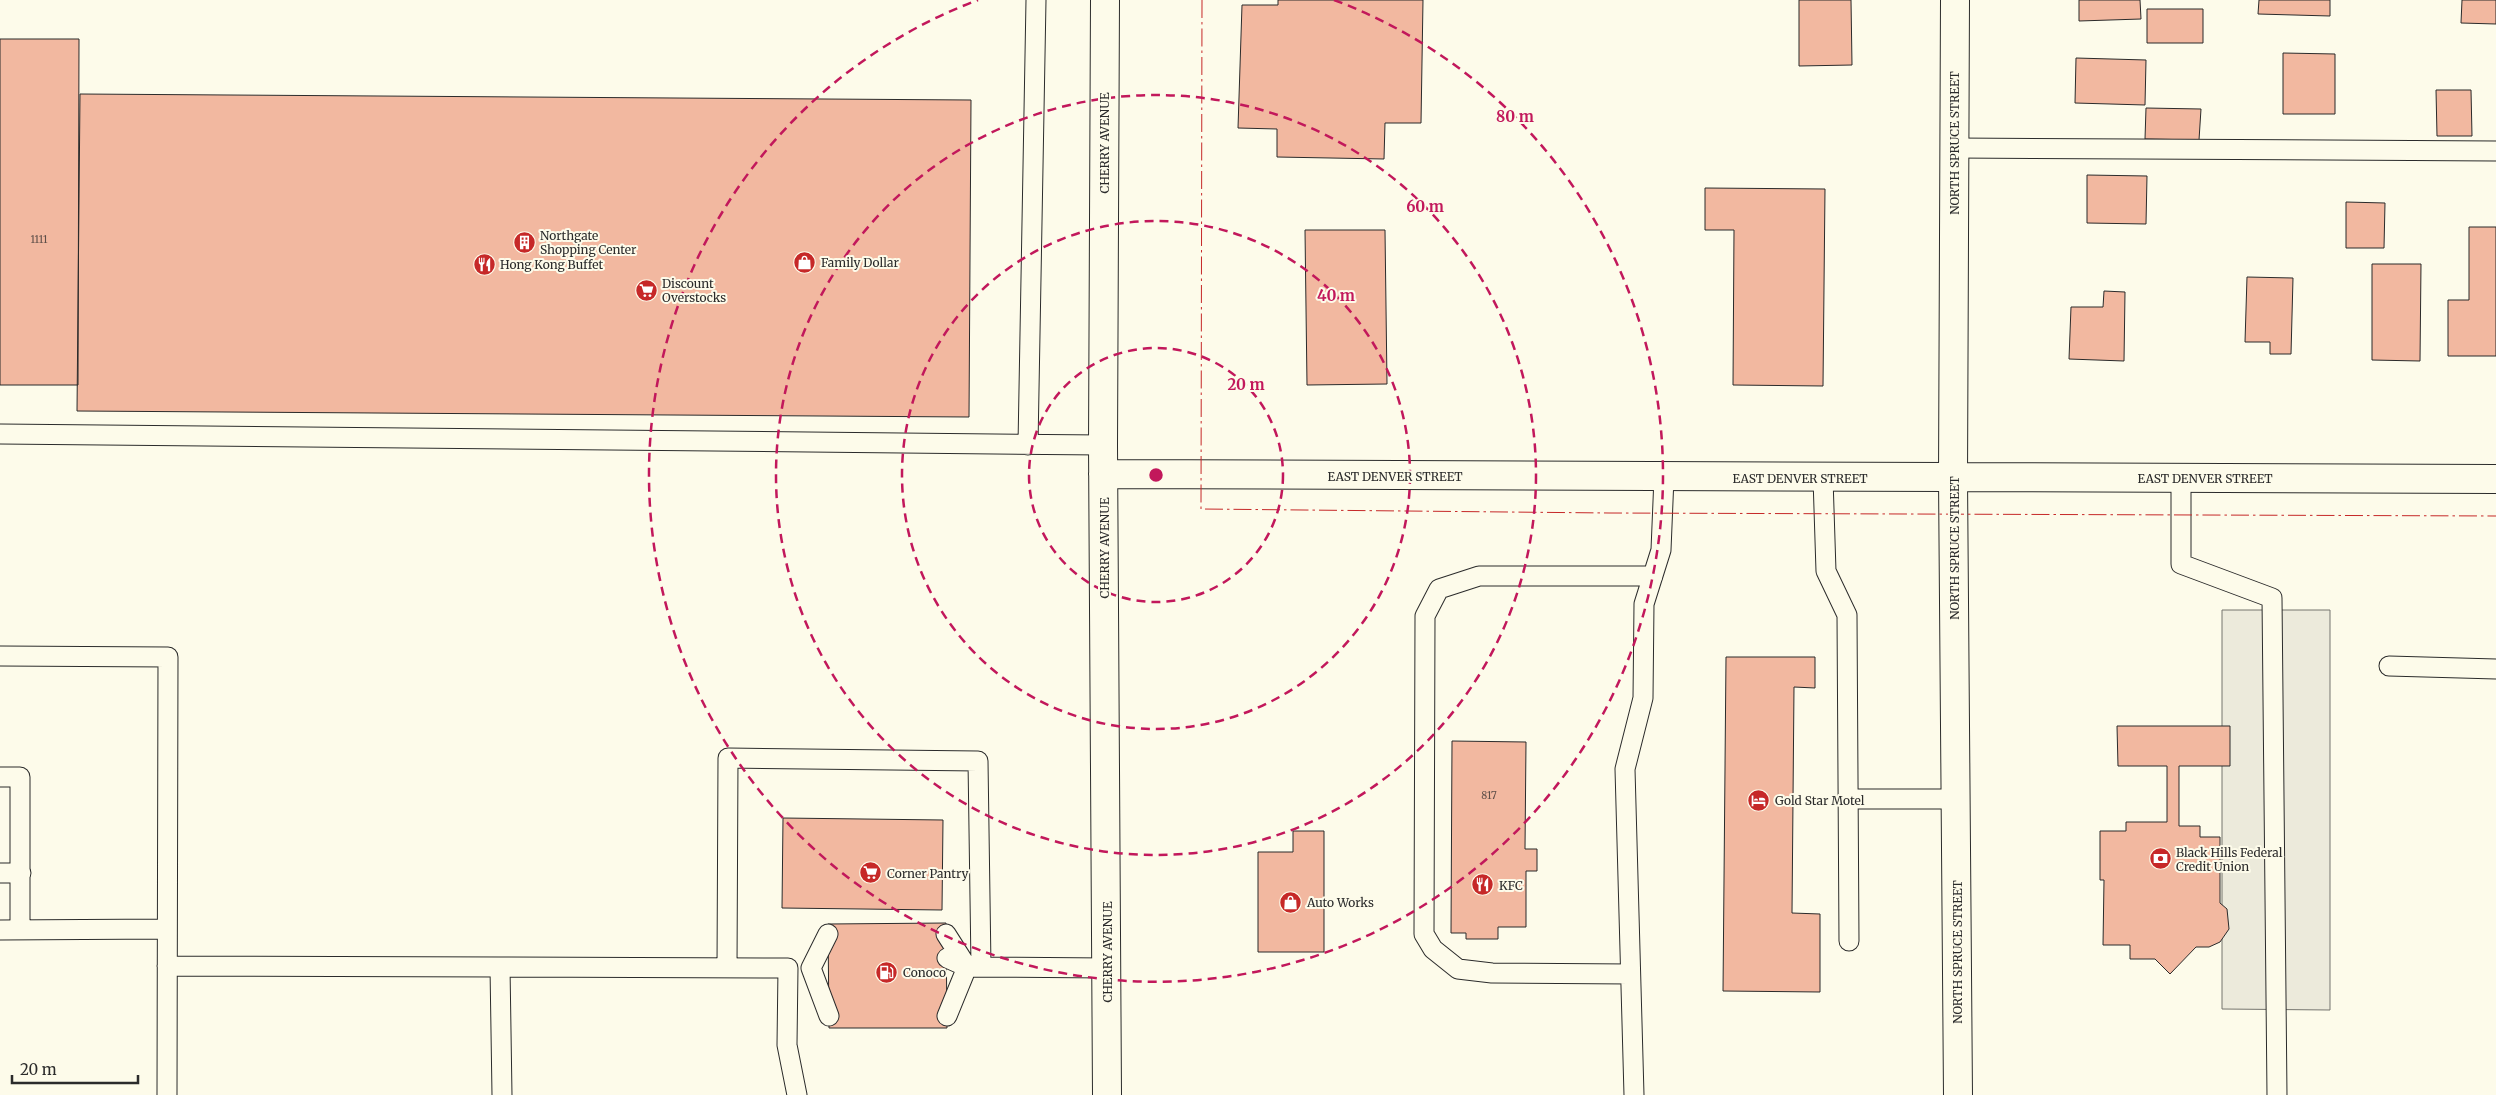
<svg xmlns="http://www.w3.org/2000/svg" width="2496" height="1095" font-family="Merriweather,serif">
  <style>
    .parking { fill: #eceadb; stroke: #74746e }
    .building { fill: #f2b8a0; stroke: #2b2b2b }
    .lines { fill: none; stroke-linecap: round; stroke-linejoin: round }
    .service-casing { stroke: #2b2b2b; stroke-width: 21 }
    .minor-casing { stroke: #2b2b2b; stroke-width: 30 }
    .service { stroke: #fdfbea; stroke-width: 19 }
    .minor { stroke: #fdfbea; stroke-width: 28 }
    .power { stroke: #c62828; stroke-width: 1; stroke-dasharray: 18 4 2.5 4; stroke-linecap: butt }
    .ring { fill: none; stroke: #c2185b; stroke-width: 2.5; stroke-dasharray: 9 6 }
    .labels { text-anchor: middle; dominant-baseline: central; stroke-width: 4; stroke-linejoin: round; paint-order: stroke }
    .number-label { font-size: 10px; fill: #5d4e48 }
    .street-label { font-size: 12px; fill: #2b2b2b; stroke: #fdfbea }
    .poi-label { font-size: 12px; fill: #2b2b2b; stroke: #fdfbea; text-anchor: start }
    .centre { fill: #c2185b; stroke: #fdfbea; stroke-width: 2.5 }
    .ring-label { font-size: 15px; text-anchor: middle; font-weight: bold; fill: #c2185b; stroke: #fdfbea; stroke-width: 4; stroke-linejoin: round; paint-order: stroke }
  </style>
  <rect width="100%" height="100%" fill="#fdfbea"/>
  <!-- parking -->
  <path class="parking" d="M2222,610H2330V1010L2222,1009Z"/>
  <!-- building -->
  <path class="building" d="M1278,0H1423L1421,123H1385L1384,159L1277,157V129L1238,128L1242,5H1278Z
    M1799,0H1851L1852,65L1799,66Z
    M2079,0H2140L2141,19L2079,21Z
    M2259,0H2330V16L2258,14Z
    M2462,0H2496V24L2461,23Z
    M2147,9H2203V43H2147Z
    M0,39H79L78,385H0Z
    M2283,53L2335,54V114H2283Z
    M2076,58L2146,60L2145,105L2075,103Z
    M2436,90H2471L2472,136H2437Z
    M80,94L971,100L969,417L77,411Z
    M2146,108L2201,109L2199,140L2145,139Z
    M2087,175L2147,176L2146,224L2087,223Z
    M1705,188L1825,189L1823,386L1733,385L1734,230H1705Z
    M2346,202L2385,203L2384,248H2346Z
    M2469,227H2496V356H2448V300H2469Z
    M1305,230H1385L1387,384L1307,385Z
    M2372,264H2421L2420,361L2372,360Z
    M2247,277L2293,278L2291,354H2270V342H2245Z
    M2104,291L2125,292L2124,361L2069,359L2071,307H2103Z
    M1726,657H1815V688L1794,687L1792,913L1820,914V992L1723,991Z
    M2117,726H2230V766H2179V826H2200V837H2220V903L2227,909L2229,929L2220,942L2209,947H2196L2170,974L2155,959H2130V945H2103L2104,880H2100V831H2126V822H2167V766H2118Z
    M1452,741L1526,742L1525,849H1537V871H1526V927H1498V939H1466V933H1451Z
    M783,818L943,820L942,910L782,908Z
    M1293,831H1324V952H1258V852H1293Z
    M946,923L947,1028H829L828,924Z"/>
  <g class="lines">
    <defs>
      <path id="service" d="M1954,148L2496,151
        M0,434L1103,445
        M1028,445L1036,0
        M1823,478L1826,571L1847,615L1849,941
        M2181,478V564L2272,598L2277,1095
        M0,656L168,657L167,1095
        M2389,666L2496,669
        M0,777H20V930
        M1848,799H1956
        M0,873H21
        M0,930L167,929
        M828,934L811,968L829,1016
        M946,934L967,967
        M947,958L967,967L1107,968
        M167,966L500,967
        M727,968L728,758L978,761L981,966
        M1630,974L1492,973L1458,969L1433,949L1424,934L1425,616L1439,589L1479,576H1653
        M947,1016L967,967
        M502,1095L500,967L788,968L787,1045L797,1095
        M1634,1095L1625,769L1643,698L1644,604L1661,550L1664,477"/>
      <path id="minor" d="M1105,0L1103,445L1107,1095
        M1955,0L1953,478L1958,1095
        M1103,474L2496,479"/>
    </defs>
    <!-- service casing -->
    <use href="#service" class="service-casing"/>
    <!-- minor casing -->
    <use href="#minor" class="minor-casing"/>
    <!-- service -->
    <use href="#service" class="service"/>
    <!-- minor -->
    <use href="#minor" class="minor"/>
    <!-- power -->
    <path class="power" d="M1202,0L1201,509L1609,513L2496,516"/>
  </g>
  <!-- distance rings -->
  <g class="ring">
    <circle cx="1156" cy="475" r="127"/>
    <circle cx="1156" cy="475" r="254"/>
    <circle cx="1156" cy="475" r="380"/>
    <path d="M1334 0A507 507 0 1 1 978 0"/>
  </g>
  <!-- icons -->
  <defs>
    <symbol id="building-disc" viewBox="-11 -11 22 22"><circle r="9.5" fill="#c62828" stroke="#fdfbea"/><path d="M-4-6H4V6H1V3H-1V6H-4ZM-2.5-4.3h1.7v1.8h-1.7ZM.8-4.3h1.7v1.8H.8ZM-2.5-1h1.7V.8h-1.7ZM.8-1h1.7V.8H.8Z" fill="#fff"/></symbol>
    <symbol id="shop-disc" viewBox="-11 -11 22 22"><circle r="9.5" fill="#c62828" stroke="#fdfbea"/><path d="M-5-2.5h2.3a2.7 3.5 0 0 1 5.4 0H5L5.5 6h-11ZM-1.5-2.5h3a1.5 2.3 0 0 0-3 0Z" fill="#fff"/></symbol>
    <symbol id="restaurant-disc" viewBox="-11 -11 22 22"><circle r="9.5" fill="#c62828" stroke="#fdfbea"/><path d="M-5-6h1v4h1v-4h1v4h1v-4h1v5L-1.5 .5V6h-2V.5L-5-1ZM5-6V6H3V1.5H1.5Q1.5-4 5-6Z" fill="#fff"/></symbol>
    <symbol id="supermarket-disc" viewBox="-11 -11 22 22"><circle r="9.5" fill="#c62828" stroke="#fdfbea"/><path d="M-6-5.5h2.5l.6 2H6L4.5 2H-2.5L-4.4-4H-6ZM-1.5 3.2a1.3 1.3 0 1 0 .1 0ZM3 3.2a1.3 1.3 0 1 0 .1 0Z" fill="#fff"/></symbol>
    <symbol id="hotel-disc" viewBox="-11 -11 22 22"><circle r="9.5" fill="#c62828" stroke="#fdfbea"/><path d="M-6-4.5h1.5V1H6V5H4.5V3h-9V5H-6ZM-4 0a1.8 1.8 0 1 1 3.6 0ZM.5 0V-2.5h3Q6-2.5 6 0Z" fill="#fff"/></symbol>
    <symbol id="bank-disc" viewBox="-11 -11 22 22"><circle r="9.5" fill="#c62828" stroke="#fdfbea"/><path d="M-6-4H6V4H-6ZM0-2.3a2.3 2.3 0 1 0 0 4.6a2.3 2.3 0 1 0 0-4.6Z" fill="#fff"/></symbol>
    <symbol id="fuel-disc" viewBox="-11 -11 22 22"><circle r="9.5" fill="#c62828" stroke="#fdfbea"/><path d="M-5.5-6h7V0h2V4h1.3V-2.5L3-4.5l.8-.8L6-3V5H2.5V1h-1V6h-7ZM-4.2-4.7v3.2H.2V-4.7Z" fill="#fff"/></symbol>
  </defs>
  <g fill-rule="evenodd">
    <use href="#building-disc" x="512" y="230" width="25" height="25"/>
    <use href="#shop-disc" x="792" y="250" width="25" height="25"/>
    <use href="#restaurant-disc" x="472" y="252" width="25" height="25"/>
    <use href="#supermarket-disc" x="634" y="278" width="25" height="25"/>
    <use href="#hotel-disc" x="1746" y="788" width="25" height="25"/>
    <use href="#bank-disc" x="2148" y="846" width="25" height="25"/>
    <use href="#supermarket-disc" x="858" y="860" width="25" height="25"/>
    <use href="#restaurant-disc" x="1470" y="872" width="25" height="25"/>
    <use href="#shop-disc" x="1278" y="890" width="25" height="25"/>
    <use href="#fuel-disc" x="874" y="960" width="25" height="25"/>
  </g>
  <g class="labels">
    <!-- number labels -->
    <g class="number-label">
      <text x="39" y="239">1111</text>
      <text x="1489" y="795">817</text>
    </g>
    <!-- street labels -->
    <g class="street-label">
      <text transform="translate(1104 143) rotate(-90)">CHERRY AVENUE</text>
      <text transform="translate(1954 143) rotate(-90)">NORTH SPRUCE STREET</text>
      <text x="1395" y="476">EAST DENVER STREET</text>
      <text x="1800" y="478">EAST DENVER STREET</text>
      <text x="2205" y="478">EAST DENVER STREET</text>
      <text transform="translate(1104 548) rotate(-90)">CHERRY AVENUE</text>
      <text transform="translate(1954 548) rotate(-90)">NORTH SPRUCE STREET</text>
      <text transform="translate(1107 952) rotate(-90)">CHERRY AVENUE</text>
      <text transform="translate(1957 952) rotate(-90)">NORTH SPRUCE STREET</text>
    </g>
    <!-- poi labels -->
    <g class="poi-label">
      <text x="540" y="235">Northgate<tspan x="540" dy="14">Shopping Center</tspan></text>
      <text x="821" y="262">Family Dollar</text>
      <text x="500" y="264">Hong Kong Buffet</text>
      <text x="662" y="283">Discount<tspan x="662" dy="14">Overstocks</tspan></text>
      <text x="1775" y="800">Gold Star Motel</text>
      <text x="2176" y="852">Black Hills Federal<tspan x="2176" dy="14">Credit Union</tspan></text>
      <text x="887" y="873">Corner Pantry</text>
      <text x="1499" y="885">KFC</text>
      <text x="1307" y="902">Auto Works</text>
      <text x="903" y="972">Conoco</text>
    </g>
  </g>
  <circle cx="1156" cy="475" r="8" class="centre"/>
  <g class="ring-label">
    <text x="1515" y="122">80 m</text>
    <text x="1425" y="212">60 m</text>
    <text x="1336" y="301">40 m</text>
    <text x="1246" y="390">20 m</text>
  </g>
  <!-- scale -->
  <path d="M12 1075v8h126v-8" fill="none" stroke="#2b2b2b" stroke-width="2.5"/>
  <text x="20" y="1075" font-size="15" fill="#2b2b2b" stroke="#fdfbea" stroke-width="4" paint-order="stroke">20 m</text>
</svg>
